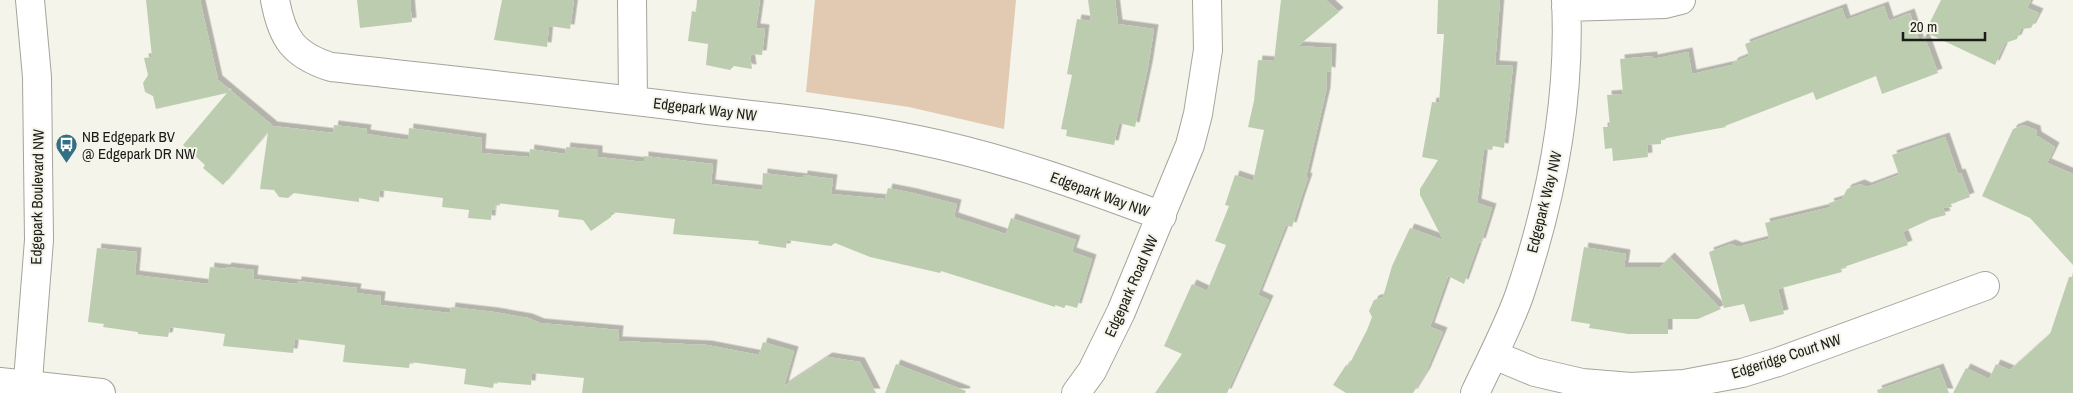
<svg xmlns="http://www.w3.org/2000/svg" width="2073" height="393" font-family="'Archivo Narrow',sans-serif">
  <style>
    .green { fill: #e1c9b2 }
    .building { fill: #bccdaf; filter: url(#shadow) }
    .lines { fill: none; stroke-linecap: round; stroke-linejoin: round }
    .minor-casing { stroke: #a4a49b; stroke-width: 30 }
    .tertiary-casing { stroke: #a4a49b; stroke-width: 30 }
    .minor { stroke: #fff; stroke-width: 28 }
    .tertiary { stroke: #fff; stroke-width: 28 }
    .labels { text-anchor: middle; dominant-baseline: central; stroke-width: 4; stroke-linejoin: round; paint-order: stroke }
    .street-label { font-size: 15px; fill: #1b1b17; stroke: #f4f4ea }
    .poi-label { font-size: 15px; fill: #1b1b17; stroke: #f4f4ea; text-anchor: start }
  </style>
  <defs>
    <filter id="shadow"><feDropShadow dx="4.5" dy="-4.5" stdDeviation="0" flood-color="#0004"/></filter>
  </defs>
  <rect width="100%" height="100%" fill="#f4f4ea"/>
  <!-- green -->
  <path class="green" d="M815,0H1016L1004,129L909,107L806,92Z"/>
  <!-- building -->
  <path class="building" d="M146,0H200L218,80L273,126L333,133L334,125L367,129L366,134L408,140L409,128L482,138L481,153L529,157L530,149L565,154L566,147L598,150V157L644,162V156L713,164L711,184L762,190L763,173L803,178V175L833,179L831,194L885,199L888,188L913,193L957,204L954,217L1006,234L1011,218L1076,240L1072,252L1092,259L1077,308L1066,305L1064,308L1055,305V307L941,271L940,273L870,257L835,243L831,246L787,240L786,248L758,244L759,241L673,234L675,219L611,212V217L591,231L583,220L558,217L559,210L496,203L495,210L492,209L491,220L468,218L469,210L442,207L443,198L380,190L379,202L359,198V202L294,193L288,198L279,197L274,190L260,189L268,132L223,185L203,168L205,165L183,145L227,93L156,109L153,96L145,92L143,83L148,75L144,58L152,57Z
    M357,0H410L412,22L360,28Z
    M502,0H574L570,29L549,26L547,47L494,40Z
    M697,0H760L756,28L765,29L762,55L750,54L752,69L734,66L730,70L706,65L708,44L688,41L692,11L696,12Z
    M1088,0H1115L1118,24L1154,29L1148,67L1135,127L1119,123L1114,145L1066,136L1067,130L1061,129L1072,75L1067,74L1077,19L1091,21Z
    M1281,0H1326L1339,12L1298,46L1332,48L1331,72L1327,71L1326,92L1306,177L1308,178L1301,198L1292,227L1286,225L1258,295L1269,300L1227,393H1155L1182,354L1164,346L1192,284L1207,291L1226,245L1215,241L1229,206L1225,205L1235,175L1253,181L1264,130L1248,127L1254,101L1258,60L1274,61Z
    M1438,0H1500L1495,65L1513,66L1504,148L1493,146L1492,150L1484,149L1477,203L1492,208L1481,243L1479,242L1464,284L1448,276L1430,327L1443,332L1426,372L1413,393H1346L1333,385L1346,365L1348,367L1367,330L1372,317L1369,311L1374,300L1383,297L1392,266L1410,228L1443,240L1420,195V189L1438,160L1422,157L1432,102L1439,103L1444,34H1437Z
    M1941,0H2031L2027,8L2039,13L2031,28L2021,29L2017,39L2005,43L1995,65L1925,32Z
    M1884,6L1889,21L1910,13L1920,43L1924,35L1938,73L1882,94L1876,76L1816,100L1813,92L1725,126L1726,127L1661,139V144L1647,145L1648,157L1613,161L1612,148L1605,149L1603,127H1610L1607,95L1623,94L1620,59L1653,56V59L1688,52L1692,74L1732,65L1734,62L1749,56L1745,44L1842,8L1846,20Z
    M2023,125L2036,130L2037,136L2055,147L2047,163L2073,174V265L2030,218L1982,196L2013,129Z
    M1945,137L1958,174L1961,173L1970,197L1951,204L1952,207L1943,208L1946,215L1931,219L1903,232L1908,245L1841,268L1842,272L1778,289L1784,314L1750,322L1744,304L1724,308L1709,252L1731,244L1738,247L1769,239L1765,223L1831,207L1829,203L1842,199L1847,189L1860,184L1867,187L1899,175L1892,155Z
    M1584,247L1626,254L1624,267H1660L1670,257L1721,309L1698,319H1668V334H1628L1609,331L1589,328L1590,324L1571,321Z
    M97,248L137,252L135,275L208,284L210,267L226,269L227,267L254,270L253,279L297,284V281L357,288L356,293L381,296L380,305L450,313L451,307L494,312L528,318L540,323L619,330L618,341L707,345L759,355L763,342L794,351L784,386L828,357L860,362L876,393H582L584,378L532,373L531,385L494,382L493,388L464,384L466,369L410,362L409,368L343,362L345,345L295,339L293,353L223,346L225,334L170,327L168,337L138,334V332L103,327L104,324L88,322Z
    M2069,277H2073V393H1953L1966,368L1989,379L1996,364L2010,370L2050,334Z
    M896,364L966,391L965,393H885Z
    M1939,368L1949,393H1878L1877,390Z"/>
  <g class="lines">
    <defs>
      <path id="minor" d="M275,0C282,38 293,55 331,67C457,81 582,94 708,110C778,118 849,125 918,140C1002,157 1082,186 1162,216
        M632,0L633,100
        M1566,7L1665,4L1681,0
        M1494,355L1535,372L1582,383L1631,387L1684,384L1742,373L1778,362L1985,286
        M0,382L101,393
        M1076,393L1092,371L1121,312L1190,145L1198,114L1208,50L1207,0
        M1475,393C1490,361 1507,329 1519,296C1551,202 1571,100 1566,0"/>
      <path id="tertiary" d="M27,393L39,240L37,77L30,0"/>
    </defs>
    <!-- minor casing -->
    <use href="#minor" class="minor-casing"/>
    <!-- tertiary casing -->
    <use href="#tertiary" class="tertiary-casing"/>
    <!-- minor -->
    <use href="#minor" class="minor"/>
    <!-- tertiary -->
    <use href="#tertiary" class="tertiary"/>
  </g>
  <!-- icons -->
  <defs>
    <symbol id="bus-pin" viewBox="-11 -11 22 30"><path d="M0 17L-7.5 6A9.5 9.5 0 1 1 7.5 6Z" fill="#327085" stroke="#f4f4ea"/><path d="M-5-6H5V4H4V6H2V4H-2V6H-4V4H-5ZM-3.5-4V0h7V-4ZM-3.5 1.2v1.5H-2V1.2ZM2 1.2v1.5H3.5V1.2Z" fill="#fff"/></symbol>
  </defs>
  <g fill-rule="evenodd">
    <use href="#bus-pin" x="54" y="132" width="25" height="34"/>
  </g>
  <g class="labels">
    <!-- street labels -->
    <g class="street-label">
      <text transform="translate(705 109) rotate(7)">Edgepark Way NW</text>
      <text transform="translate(1100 194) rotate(20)">Edgepark Way NW</text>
      <text transform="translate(37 197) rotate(-89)">Edgepark Boulevard NW</text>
      <text transform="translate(1544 202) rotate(-76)">Edgepark Way NW</text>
      <text transform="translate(1131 286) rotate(-66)">Edgepark Road NW</text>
      <text transform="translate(1786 356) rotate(-18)">Edgeridge Court NW</text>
    </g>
    <!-- poi labels -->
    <g class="poi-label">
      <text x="82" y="136">NB Edgepark BV<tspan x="82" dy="17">@ Edgepark DR NW</tspan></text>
    </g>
  </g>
  <!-- scale -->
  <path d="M1903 32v8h82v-8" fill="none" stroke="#1b1b17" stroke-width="2.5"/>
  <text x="1910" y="32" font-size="15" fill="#1b1b17" stroke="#f4f4ea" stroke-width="4" paint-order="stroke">20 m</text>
</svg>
